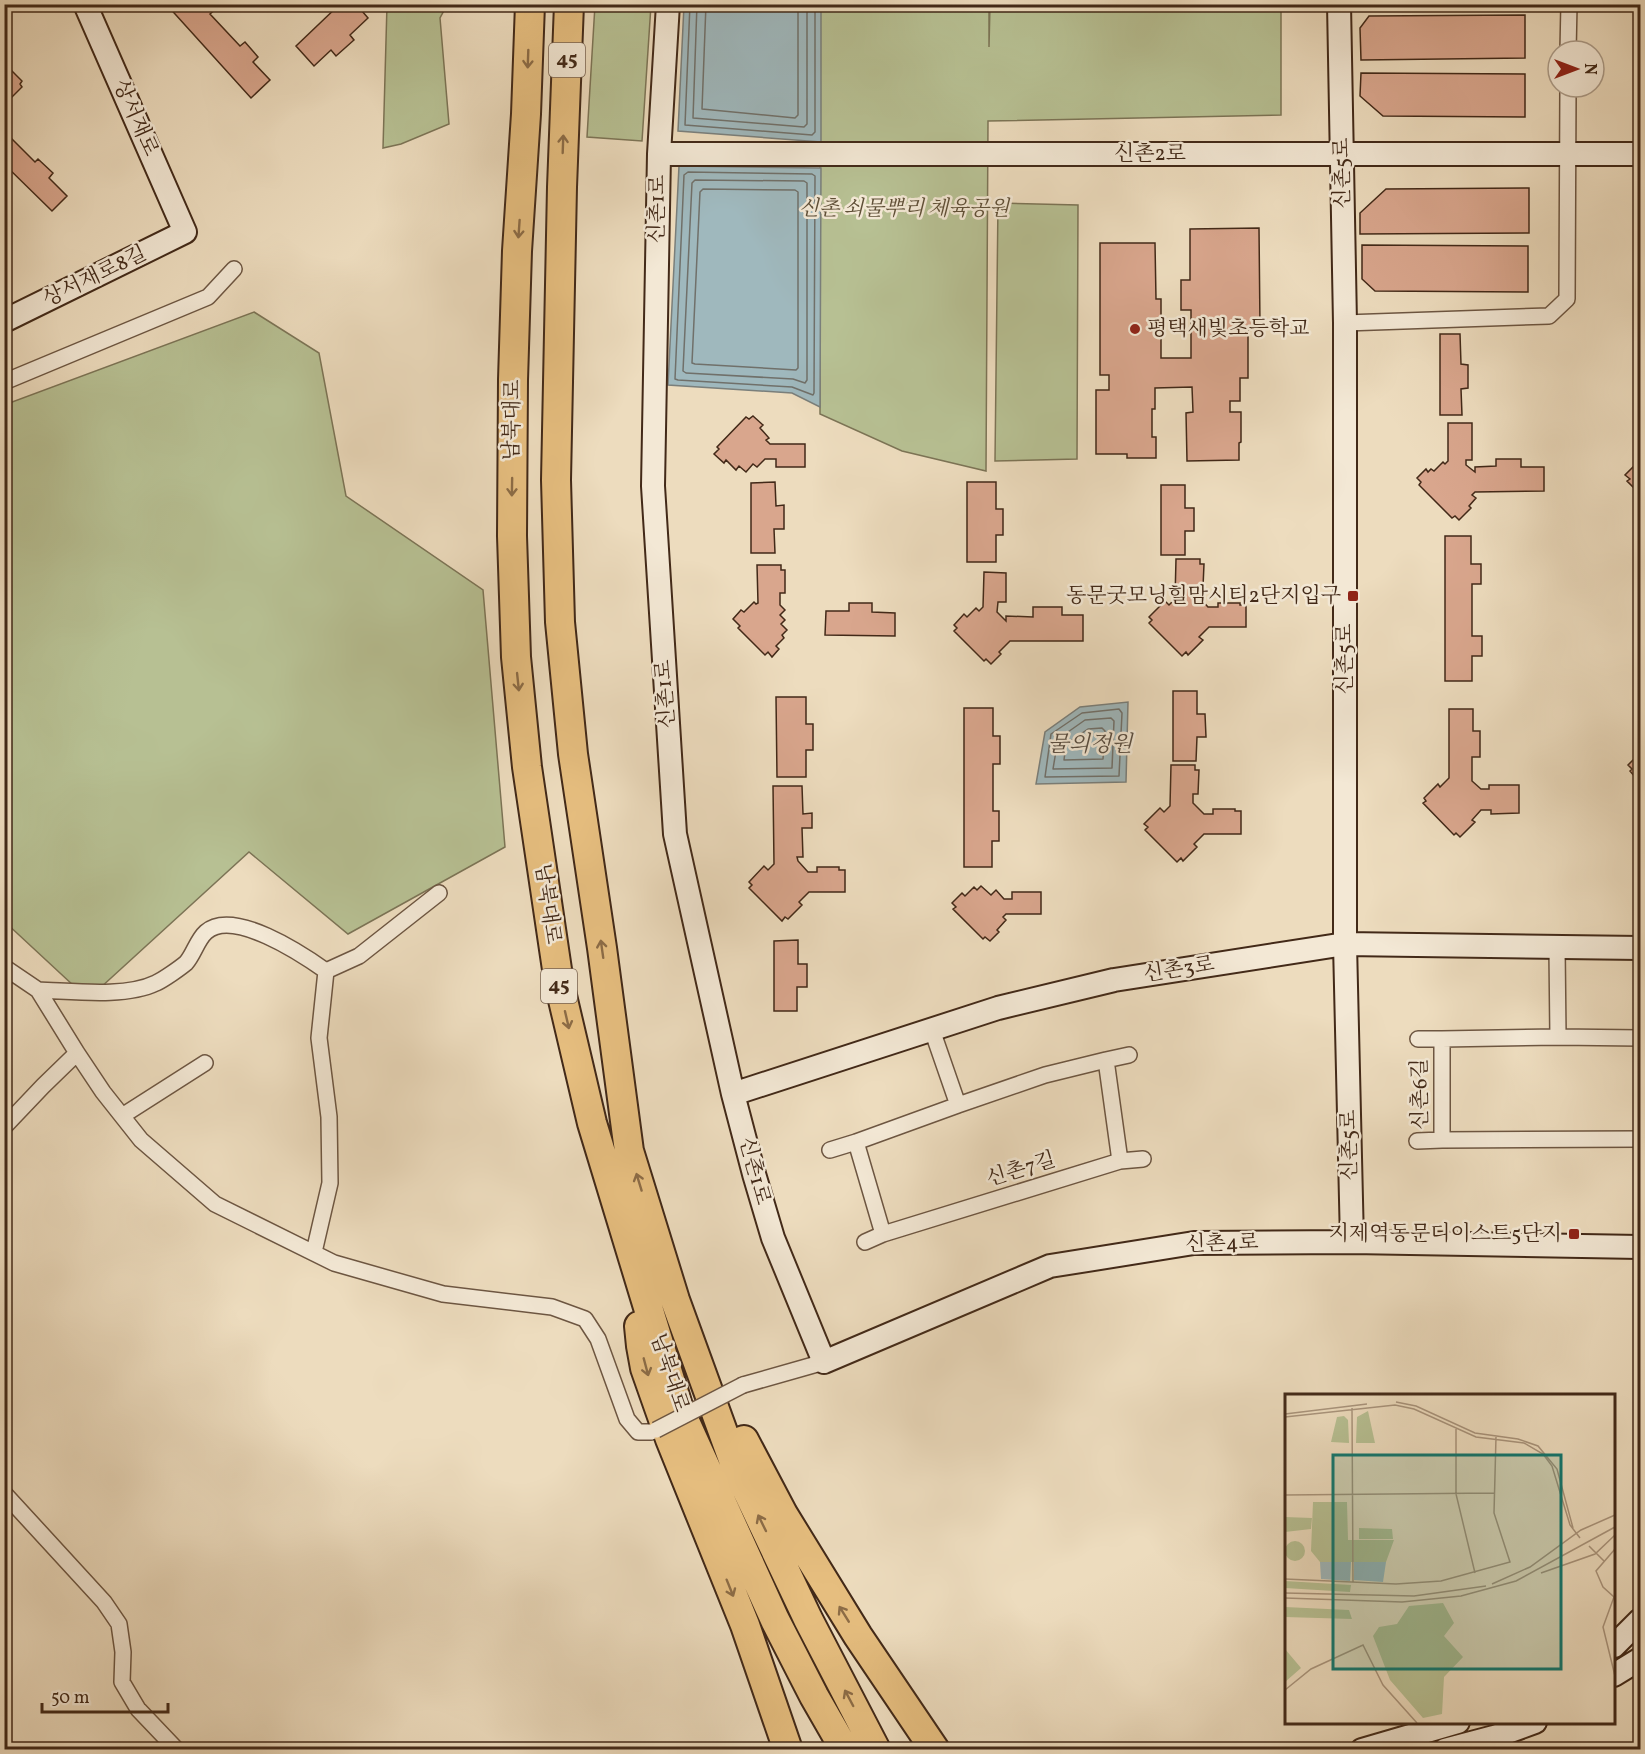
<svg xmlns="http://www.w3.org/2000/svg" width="1645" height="1754" font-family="Vollkorn,'Noto Serif KR',serif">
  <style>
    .green { fill: #b7c093; stroke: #7c7456; stroke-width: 1.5 }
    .water { fill: #9fb8bd; stroke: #7a7f7b; stroke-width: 1.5 }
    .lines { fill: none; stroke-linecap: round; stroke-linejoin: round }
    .shore { stroke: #70706a; stroke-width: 1.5 }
    .building { fill: #d9a68d; stroke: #422918; stroke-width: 1.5 }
    .street-casing { stroke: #6d5642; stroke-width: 18 }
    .secondary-casing { stroke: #422918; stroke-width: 26 }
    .highway-casing { stroke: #422918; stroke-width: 32 }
    .street { stroke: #f3e8d5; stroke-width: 15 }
    .secondary { stroke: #f3e8d5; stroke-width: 22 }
    .highway { stroke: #e6be7f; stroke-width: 28 }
    .street-bridge-casing { stroke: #6d5642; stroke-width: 18; stroke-linecap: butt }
    .street-bridge { stroke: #f3e8d5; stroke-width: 15 }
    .oneway { stroke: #8c6c46 }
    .poi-dot { fill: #8f2418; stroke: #f3e8d5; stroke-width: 2 }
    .labels { text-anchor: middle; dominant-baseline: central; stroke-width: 5; stroke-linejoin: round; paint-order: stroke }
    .shield { fill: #f3e8d5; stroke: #776251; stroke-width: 1.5 }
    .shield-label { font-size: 20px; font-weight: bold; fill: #422918 }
    .street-label { font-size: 21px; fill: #422918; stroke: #f3e8d5 }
    .park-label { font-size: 21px; font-style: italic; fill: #5f4f37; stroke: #f3e8d5 }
    .poi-label { font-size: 21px; fill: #422918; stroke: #f3e8d5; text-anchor: end }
    .water-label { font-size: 22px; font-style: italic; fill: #594d41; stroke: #f3e8d5 }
    .inset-road { fill: none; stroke: #a9947c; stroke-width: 1.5 }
    .view { fill: #0f766e; fill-opacity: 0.15; stroke: #0f766e; stroke-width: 3 }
    .inset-edge { fill: none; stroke: #422918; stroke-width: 3 }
  </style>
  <rect width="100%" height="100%" fill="#eddcbe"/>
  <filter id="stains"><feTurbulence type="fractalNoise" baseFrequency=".00333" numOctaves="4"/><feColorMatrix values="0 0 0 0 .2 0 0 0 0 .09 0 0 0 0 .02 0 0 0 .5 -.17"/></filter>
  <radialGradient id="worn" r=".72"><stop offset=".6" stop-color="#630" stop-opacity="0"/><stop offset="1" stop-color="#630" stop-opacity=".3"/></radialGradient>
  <!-- green -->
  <path class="green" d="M387,5H447L440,18L449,124L401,144L383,148Z
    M595,5H651L642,141L587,137Z
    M820,5H989V47L990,5H1281V115L988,121L986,471L902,451L820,414Z
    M998,203L1078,205L1077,459L995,461Z
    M254,312L319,353L346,496L483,590L505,847L348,934L249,852L88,999L5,922L4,405Z"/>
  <!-- water -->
  <path class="water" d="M684,5H821V142L678,131Z
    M679,166L821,168L820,407L792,393L668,385Z
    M1128,702L1126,782L1036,784L1045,732L1080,707Z"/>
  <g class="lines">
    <!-- shore -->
    <path class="shore" d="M690,4L685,125L812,135L815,132V4
      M697,4L693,118L804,127L807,124V4
      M706,4L702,109L795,118L798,115V4
      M688,172L812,174L815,176L814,393L813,395L792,387L678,380L675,379L684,175Z
      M695,180L804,181L807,183V380L805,383L793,379L686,373L683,371L692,183Z
      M703,189L795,190L798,192V368L796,370L695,364L692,363L700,192Z
      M1119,709L1122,713L1119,776L1045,777L1051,734L1082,713Z
      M1111,718L1114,721L1112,768L1053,769L1058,739L1085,720Z
      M1102,728L1105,731L1103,759L1064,760L1066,744L1088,729Z"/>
  </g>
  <!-- building -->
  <path class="building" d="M166,4H213L217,8L210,14L240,46L245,42L258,57L253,62L270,80L251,98Z
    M340,4H356L368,18L350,35L354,40L336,56L331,50L314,66L296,46Z
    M1525,15V58L1361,60L1360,28L1369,16Z
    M10,69L22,81L20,84L22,87L4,105V71L6,70L8,72Z
    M1361,73L1525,74V117L1383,116L1360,96Z
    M4,131L35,162L38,159L53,173L49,178L67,196L52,211L4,164Z
    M1529,188V233L1360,234V213L1386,189Z
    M1259,228L1260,327H1248V378H1240V401H1230V412H1241V442L1239,443V460L1187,461L1186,413L1193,412L1192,387L1155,388V409H1152V437H1156V458H1127V454H1096V390H1109V375H1100V243H1155L1156,299H1161V358H1191V310H1181V280H1190V229Z
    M1362,245L1528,246V292L1375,291L1362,279Z
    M1440,334H1460L1461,364L1468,365V388L1461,389L1462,415H1440Z
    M753,416L763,425L760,428L769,438L766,440L770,444H805V467H776V459H765L757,467L753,464L746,472L739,466L736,470L726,460L724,463L714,454L719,449L717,447L746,417L749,419Z
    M1448,423H1472V460H1466V465L1475,472V467L1496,466V459H1521V467H1544V491L1475,492L1472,495L1476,498L1469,506L1471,508L1459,520L1455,516L1452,518L1419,485L1421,482L1417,478L1426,469L1428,472L1431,469L1434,471L1443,462L1445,464L1448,461Z
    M1639,465L1640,466V494L1627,481L1630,479L1625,475L1633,467L1636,469Z
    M775,482L776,506L784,505V529H774L775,553H751V483Z
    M967,482H996V509H1003V535H996V562H967Z
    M1161,485H1185V508H1194V531H1185V555H1161Z
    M1445,536H1471V564H1481V584H1472V636H1482V656H1472V681H1445Z
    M1176,559H1200V564H1204L1203,587H1198V596L1208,607H1218V603H1240V605H1246V627H1209L1199,637L1203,640L1188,655L1186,652L1182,656L1149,623L1152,620L1149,617L1165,601L1169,605L1175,599Z
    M757,565H781V570H785V593H780V605L785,610L780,615L785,620L781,624L787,630L782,635L784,638L776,646L779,649L772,657L768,652L765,655L738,628L740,626L733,619L741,610L744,612L754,602L756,604L758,603Z
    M984,572L1006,573V602H998L997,612L1006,621V616L1033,617V607H1062V615H1083V641H1010L999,652L1001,654L991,664L986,659L984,661L954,631L957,628L954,625L964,614L967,617L976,608L979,611L983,607Z
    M849,603H872V612L895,613V636L825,635L826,611H849Z
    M1173,691H1197V714H1205L1206,737H1197L1196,761H1173Z
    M776,697H806V724H813V750H806V777H777Z
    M964,708H993V736H1000V764H993V811H999V841H992V867H964Z
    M1449,709H1473V731H1480V757H1472V781L1481,789H1489V785H1519V813L1491,814V810H1481L1472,820L1475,822L1460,837L1456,833L1454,835L1423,803L1426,801L1424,798L1438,784L1440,787L1449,778Z
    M1635,758L1638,760L1640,758V783L1630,771L1632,769L1628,765Z
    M1171,765H1195V770H1199L1198,794H1193V803L1204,814H1213V809H1235V811H1241V834H1204L1194,844L1197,847L1183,861L1181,858L1177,862L1145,830L1148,827L1144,824L1160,808L1164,812L1170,806Z
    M773,786H802L803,814L812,813V828H802L803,857H797L798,861L808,872H817V867H839V870H845V892H809L799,902L802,905L788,919L785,917L782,921L749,888L752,885L749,882L764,866L768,870L774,864Z
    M981,886L991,895L996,890L1004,899H1012V892H1041V914H1006L1003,917L1006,920L997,930L999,932L990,941L985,937L983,939L953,909L956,907L952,903L962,893L965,896L974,887L977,890Z
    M798,940V964H807V987H797V1011H774V941Z"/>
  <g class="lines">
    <defs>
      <path id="street" d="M1568,51L1569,4
        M1345,323L1549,316L1567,299L1568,87
        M4,382L208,297L234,269
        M1557,948L1558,1037
        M4,967L38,990L77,1053L103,1092L141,1140L215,1204L334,1263L443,1294L552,1307L585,1319L598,1339L627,1419L638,1432H651L656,1430
        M38,990C72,991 125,998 156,983C163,980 180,968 186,963C194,954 197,940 206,932C233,908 302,954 326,971L359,956L439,893
        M932,1030L958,1105L1045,1075L1106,1060L1120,1161L883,1234L856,1142L958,1105
        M1640,1038L1558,1037L1442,1039V1140L1640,1139
        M1418,1039H1442
        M1106,1060L1129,1055
        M122,1116L205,1063
        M4,1127L43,1086L77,1053
        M1417,1141L1442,1140
        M830,1150L856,1142
        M1120,1161L1143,1159
        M865,1242L883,1234
        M314,1252L330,1183L329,1117L319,1038L326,971
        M743,1385L824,1362
        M4,1493L104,1602L119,1624L123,1652L122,1682L138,1709L177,1750"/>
      <path id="secondary" d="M668,4L659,154L653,486L675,834L733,1094L754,1174L773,1238L824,1362L1050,1266L1194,1243L1352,1242L1640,1247
        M1339,4L1345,323V944L1352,1242
        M659,154H1640
        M4,321L185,232L85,4
        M733,1094L998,1008L1114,980L1345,944L1640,948
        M1614,1646L1640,1620
        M1614,1675L1640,1659
        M1362,1750L1458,1722
        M1445,1750L1494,1737L1535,1722"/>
      <path id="highway" d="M530,4L526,114L517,251L513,380L512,536L516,657L527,767L559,983L592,1123L678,1406L775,1620L814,1696L845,1750
        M569,4L562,187L556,480L560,622L573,754L602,948L629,1151L675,1300L735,1465L808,1619L876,1750
        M639,1326L641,1346L645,1368L670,1439L745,1625L788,1750
        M744,1440L783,1514L858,1636L935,1750"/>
    </defs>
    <!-- street casing -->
    <use href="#street" class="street-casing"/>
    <!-- secondary casing -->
    <use href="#secondary" class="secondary-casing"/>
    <!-- highway casing -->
    <use href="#highway" class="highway-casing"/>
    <!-- street -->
    <use href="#street" class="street"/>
    <!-- secondary -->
    <use href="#secondary" class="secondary"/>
    <!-- highway -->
    <use href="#highway" class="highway"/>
    <defs>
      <path id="street-bridge" d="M656,1430L743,1385"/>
    </defs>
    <!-- street-bridge casing -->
    <use href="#street-bridge" class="street-bridge-casing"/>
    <!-- street-bridge -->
    <use href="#street-bridge" class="street-bridge"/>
  </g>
  <!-- one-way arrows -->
  <defs><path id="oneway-shaft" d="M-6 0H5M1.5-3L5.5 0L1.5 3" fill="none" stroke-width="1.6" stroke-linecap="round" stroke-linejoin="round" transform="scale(1.5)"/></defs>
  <g class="oneway">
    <use href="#oneway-shaft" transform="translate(528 59) rotate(92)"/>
    <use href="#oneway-shaft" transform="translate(563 144) rotate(-88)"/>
    <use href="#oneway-shaft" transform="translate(519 229) rotate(94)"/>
    <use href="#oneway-shaft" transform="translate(512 487) rotate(91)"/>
    <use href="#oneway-shaft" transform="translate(518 682) rotate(84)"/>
    <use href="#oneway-shaft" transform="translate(602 949) rotate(-98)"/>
    <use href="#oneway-shaft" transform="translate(567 1020) rotate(77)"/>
    <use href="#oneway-shaft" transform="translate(639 1182) rotate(-107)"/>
    <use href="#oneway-shaft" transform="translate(646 1367) rotate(75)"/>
    <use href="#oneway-shaft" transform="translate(762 1523) rotate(-116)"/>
    <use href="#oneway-shaft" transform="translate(730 1588) rotate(68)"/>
    <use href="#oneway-shaft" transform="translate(844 1614) rotate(-122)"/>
    <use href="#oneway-shaft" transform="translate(849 1698) rotate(-118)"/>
  </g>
  <!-- markers -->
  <g class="poi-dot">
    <circle cx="1135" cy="329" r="6"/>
    <rect x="1347" y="590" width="12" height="12" rx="3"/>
    <rect x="1568" y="1228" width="12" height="12" rx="3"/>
  </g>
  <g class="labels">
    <!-- shield labels -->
    <g class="shield">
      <rect x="549" y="43" width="36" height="34" rx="4.5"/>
      <rect x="541" y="969" width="36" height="34" rx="4.5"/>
    </g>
    <g class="shield-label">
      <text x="567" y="60">45</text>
      <text x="559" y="986">45</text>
    </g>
    <!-- street labels -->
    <g class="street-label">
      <text transform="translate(135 118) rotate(66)">상서재로</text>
      <text x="1150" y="154">신촌2로</text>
      <text transform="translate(1343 173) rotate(-91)">신촌5로</text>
      <text transform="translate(658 209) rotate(-89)">신촌1로</text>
      <text transform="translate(95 277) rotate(-26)">상서재로8길</text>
      <text transform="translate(513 420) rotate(-89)">남북대로</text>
      <text transform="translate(1345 659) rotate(-90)">신촌5로</text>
      <text transform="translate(666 694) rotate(-94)">신촌1로</text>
      <text transform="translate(547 904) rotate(82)">남북대로</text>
      <text transform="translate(1179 970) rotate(-9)">신촌3로</text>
      <text transform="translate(1421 1094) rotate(-91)">신촌6길</text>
      <text transform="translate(1350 1145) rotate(-91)">신촌5로</text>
      <text transform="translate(1021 1170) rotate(-17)">신촌7길</text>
      <text transform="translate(754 1171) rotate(75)">신촌1로</text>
      <text transform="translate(1222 1244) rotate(-2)">신촌4로</text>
      <text transform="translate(669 1373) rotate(72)">남북대로</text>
    </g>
    <!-- park labels -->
    <g class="park-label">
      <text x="904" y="209">신촌 쇠물뿌리 체육공원</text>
    </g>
    <!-- poi labels -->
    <g class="poi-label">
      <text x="1147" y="329" text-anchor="start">평택새빛초등학교</text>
      <text x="1341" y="596">동문굿모닝힐맘시티2단지입구</text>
      <text x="1562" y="1234">지제역동문디이스트5단지</text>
    </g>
    <!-- water labels -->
    <g class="water-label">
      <text x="1090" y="745">물의정원</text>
    </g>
  </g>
  <!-- overview -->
  <g transform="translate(1285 1394)">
    <rect width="330" height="330" fill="#eddcbe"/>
    <path d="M83,17L90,49H71L72,23ZM59,22L63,26L64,49L46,48L52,23ZM28,108H62L63,146H109L101,168H35L26,157ZM0,123L27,124L26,135L0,138ZM74,134L107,135L108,145H74ZM0 157a10 10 0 1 1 20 0a10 10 0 1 1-20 0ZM0,187L66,191L65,198L0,194ZM158,209L169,229L159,242L178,263L159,283L157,320L138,324L105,286L88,242L94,233L112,230L124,212ZM0,213L64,216L67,225L0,223ZM0,255L16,274L0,288Z" fill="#b7c093"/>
    <path d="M35,168H66L65,187L36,185ZM69,168H101L98,188L69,186Z" fill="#9fb8bd"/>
    <path class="inset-road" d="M111,8L131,12L190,39L233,45L253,52L272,75L288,134M67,14L68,189M0,20L82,10M0,23L110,11L129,15L191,43L239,49L258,60L267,72L285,131L295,144M171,35V100L190,179M0,101L209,99M304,152L319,167M330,155L311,177L318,193L329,203L318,233L330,282M256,179L310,160L330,141M0,185L111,190L156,187L225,168L209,119L211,43M207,190L245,173L296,136L330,121M0,199L129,202L201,192M0,204L117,208L176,202L231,187L330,133M0,296L26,275L78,251L98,291L132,329"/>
    <path class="view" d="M48,61H276V275H48Z"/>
    <rect width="330" height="330" class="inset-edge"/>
  </g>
  <!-- margin -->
  <rect width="1645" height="1754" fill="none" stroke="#eddcbe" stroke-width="24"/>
  <rect x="6" y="6" width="1633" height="1742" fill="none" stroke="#422918" stroke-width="3"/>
  <rect x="12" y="12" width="1621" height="1730" fill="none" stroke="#422918" stroke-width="1.5"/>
  <!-- north arrow -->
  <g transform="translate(1576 69) rotate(90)"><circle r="28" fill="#f3e8d5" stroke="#ac9c89" stroke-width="1.5"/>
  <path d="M0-4.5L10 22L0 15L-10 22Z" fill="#8f2418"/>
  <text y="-9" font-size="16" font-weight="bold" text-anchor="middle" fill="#422918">N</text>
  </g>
  <!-- scale -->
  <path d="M42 1703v9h126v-9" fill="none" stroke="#422918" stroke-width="3"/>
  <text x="51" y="1703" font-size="18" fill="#422918" stroke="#f3e8d5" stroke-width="4.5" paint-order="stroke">50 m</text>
  <rect width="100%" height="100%" filter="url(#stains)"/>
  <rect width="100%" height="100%" fill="url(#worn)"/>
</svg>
